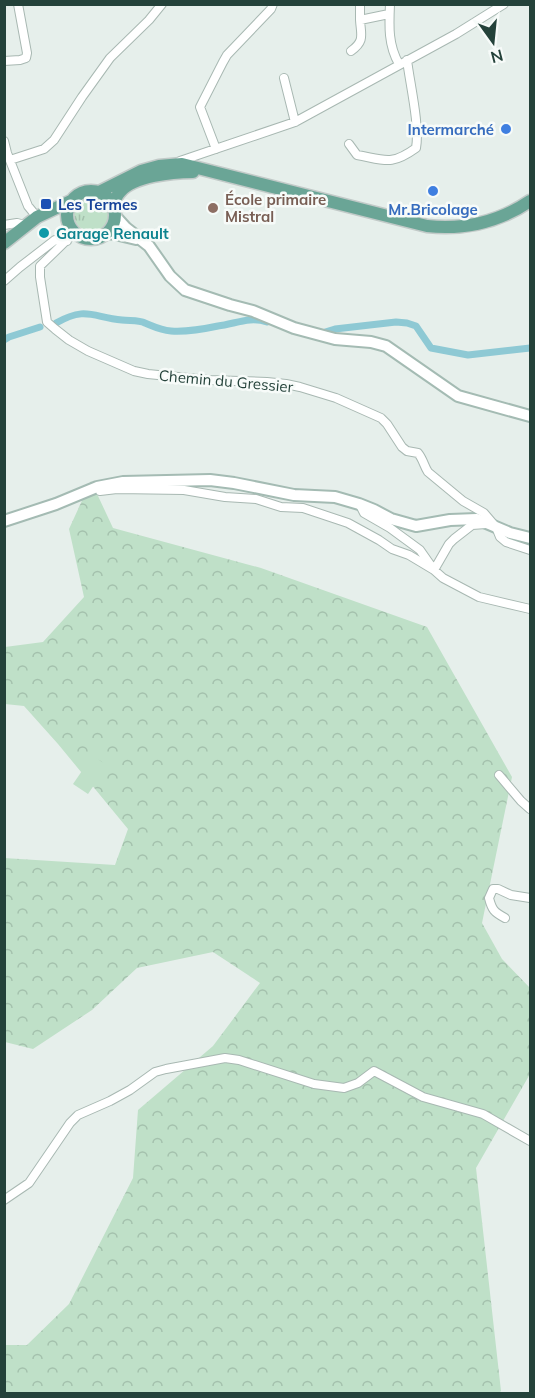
<svg xmlns="http://www.w3.org/2000/svg" width="535" height="1398" font-family="Mulish,sans-serif">
  <style>
    .grass { fill: url(#grass-tufts) }
    .forest { fill: url(#forest-crowns) }
    .park { fill: #bfe0c8 }
    .lines { fill: none; stroke-linecap: round; stroke-linejoin: round }
    .canal { stroke: #8ec9d4; stroke-width: 7 }
    .street-casing { stroke: #a8b8b2; stroke-width: 10 }
    .secondary-casing { stroke: #a4bbb3; stroke-width: 14 }
    .primary-casing { stroke: #c2cac8; stroke-width: 15 }
    .street { stroke: #fff; stroke-width: 8 }
    .secondary { stroke: #fff; stroke-width: 10 }
    .primary { stroke: #6aa596; stroke-width: 12 }
    .shop-dot { fill: #3f7fe0; stroke: #f7fbf9; stroke-width: 2 }
    .transit-dot { fill: #1a4fb4; stroke: #f7fbf9; stroke-width: 2 }
    .education-dot { fill: #8d6e63; stroke: #f7fbf9; stroke-width: 2 }
    .culture-dot { fill: #0f9aa8; stroke: #f7fbf9; stroke-width: 2 }
    .labels { text-anchor: middle; dominant-baseline: central; stroke-width: 5; stroke-linejoin: round; paint-order: stroke }
    .shop-label { font-size: 15px; font-weight: bold; fill: #366cbe; stroke: #f7fbf9; text-anchor: end }
    .education-label { font-size: 15px; font-weight: bold; fill: #785e54; stroke: #f7fbf9; text-anchor: start }
    .transit-label { font-size: 15px; font-weight: bold; fill: #164399; stroke: #f7fbf9; text-anchor: start }
    .culture-label { font-size: 15px; font-weight: bold; fill: #0d838f; stroke: #f7fbf9; text-anchor: start }
    .street-label { font-size: 15px; fill: #24423a; stroke: #f7fbf9 }
  </style>
  <defs>
    <pattern id="grass-tufts" width="24" height="20" patternUnits="userSpaceOnUse" patternTransform="scale(1.5)"><rect width="24" height="20" fill="#bfe0c8"/><path d="M3 7l-1-3M5 7V3M7 7l1-3M15 17l-1-3M17 17v-4M19 17l1-3" fill="none" stroke="#a4c1ad"/></pattern>
    <pattern id="forest-crowns" width="20" height="18" patternUnits="userSpaceOnUse" patternTransform="scale(1.5)"><rect width="20" height="18" fill="#bfe0c8"/><path d="M2 6a3 3 0 1 1 6 0M12 15a3 3 0 1 1 6 0" fill="none" stroke="#a4c1ad"/></pattern>
  </defs>
  <rect width="100%" height="100%" fill="#e6efeb"/>
  <!-- grass -->
  <path class="grass" d="M74 214a18 18 0 1 1 36 0a18 18 0 1 1-36 0Z"/>
  <!-- forest -->
  <path class="forest" d="M91,481L113,528L261,568L427,627L512,777L482,923L502,959L530,988V1074L476,1168L501,1391L498,1394L5,1393V1345H27L69,1304L133,1178L138,1110L213,1046L260,983L213,952L137,968L92,1010L33,1049L5,1042L4,858L115,865L128,829L58,744L24,706L5,704V647L43,642L84,597L69,529Z"/>
  <!-- park -->
  <path class="park" d="M93,755L107,766L88,794L73,784Z"/>
  <g class="lines">
    <!-- canal -->
    <path class="canal" d="M56,323C86,306 92,317 122,320C130,321 139,320 145,323C155,327 160,330 171,331C185,332 204,329 218,326C235,324 250,316 267,322
      M322,333L335,329L396,322L407,323L416,326L431,348L468,355L530,348
      M4,340L9,337L40,327"/>
    <defs>
      <path id="street" d="M360,4V20
        M390,4C389,26 388,45 399,64
        M351,51C365,41 361,35 360,20L389,14
        M4,61L20,60L26,58L27,53L18,4
        M284,78L295,122
        M4,141L7,153L28,206L37,217
        M349,144L357,155C385,160 391,166 416,148C420,126 410,84 407,60
        M216,149L200,107L223,62L227,55L271,9L273,4
        M10,160L44,149L54,140L82,97L110,58L149,20L162,4
        M180,161L295,122L456,34L504,4
        M4,225L17,223L25,225
        M74,233L40,266V277L47,322L55,329L69,340L88,351L134,371L148,374L208,380L267,382L286,384L300,387L336,398L381,418L387,424L402,447L407,451L418,453C423,459 424,466 428,472L463,501L484,513L496,527L500,537L506,542L530,550
        M4,281L20,267L55,240L67,241
        M100,491L117,489L184,490L225,497L256,499L281,507L303,508L348,523L379,540L392,549L409,555L434,570L449,544L454,539L472,525L486,524
        M360,505L364,513L390,528L420,550L434,570L443,578L479,597L530,609
        M499,775L521,801L530,809
        M505,918C494,912 492,910 489,898L493,889H498L511,895L530,898
        M4,1200L29,1183L70,1123L78,1115L110,1101L130,1090L155,1072L166,1069L225,1058L239,1060L314,1084L344,1088L358,1083L374,1071L423,1097L483,1114L530,1141"/>
      <path id="secondary" d="M116,217L126,228L149,246L170,276L185,290L230,305L253,311L294,328L335,339L371,342L386,346L458,396L530,416
        M107,233L115,234L136,239
        M4,521L56,504L97,487L123,482L210,480L234,483L294,495L335,497L359,504L374,510L391,519L416,526L450,520L477,519L510,533L530,538"/>
      <path id="primary" d="M67 215a24 24 0 1 1 48 0a24 24 0 1 1-48 0Z
        M99,192L141,171L159,166L182,164L427,226C464,230 499,222 530,201
        M113,204C115,200 117,195 120,192C133,176 173,172 193,172
        M4,243L37,217L71,201"/>
    </defs>
    <!-- street casing -->
    <use href="#street" class="street-casing"/>
    <!-- secondary casing -->
    <use href="#secondary" class="secondary-casing"/>
    <!-- primary casing -->
    <use href="#primary" class="primary-casing"/>
    <!-- street -->
    <use href="#street" class="street"/>
    <!-- secondary -->
    <use href="#secondary" class="secondary"/>
    <!-- primary -->
    <use href="#primary" class="primary"/>
  </g>
  <!-- markers -->
  <g class="shop-dot">
    <circle cx="506" cy="129" r="6"/>
    <circle cx="433" cy="191" r="6"/>
  </g>
  <rect class="transit-dot" x="40" y="198" width="12" height="12" rx="3"/>
  <circle class="education-dot" cx="213" cy="208" r="6"/>
  <circle class="culture-dot" cx="44" cy="233" r="6"/>
  <g class="labels">
    <!-- shop labels -->
    <g class="shop-label">
      <text x="494" y="129">Intermarché</text>
      <text x="433" y="209" text-anchor="middle">Mr.Bricolage</text>
    </g>
    <!-- education labels -->
    <g class="education-label">
      <text x="225" y="199">École primaire<tspan x="225" dy="17">Mistral</tspan></text>
    </g>
    <!-- transit labels -->
    <g class="transit-label">
      <text x="58" y="204">Les Termes</text>
    </g>
    <!-- culture labels -->
    <g class="culture-label">
      <text x="56" y="233">Garage Renault</text>
    </g>
    <!-- street labels -->
    <g class="street-label">
      <text transform="translate(226 381) rotate(5)">Chemin du Gressier</text>
    </g>
  </g>
  <!-- border -->
  <rect width="535" height="1398" fill="none" stroke="#24423a" stroke-width="12"/>
  <!-- north arrow -->
  <g transform="translate(493 42) rotate(165)" stroke="#f7fbf9" stroke-width="4.5" paint-order="stroke">
  <path d="M0-4.5L10 22L0 15L-10 22Z" fill="#24423a"/>
  <text y="-9" font-size="16" font-weight="bold" text-anchor="middle" fill="#24423a">N</text>
  </g>
</svg>
